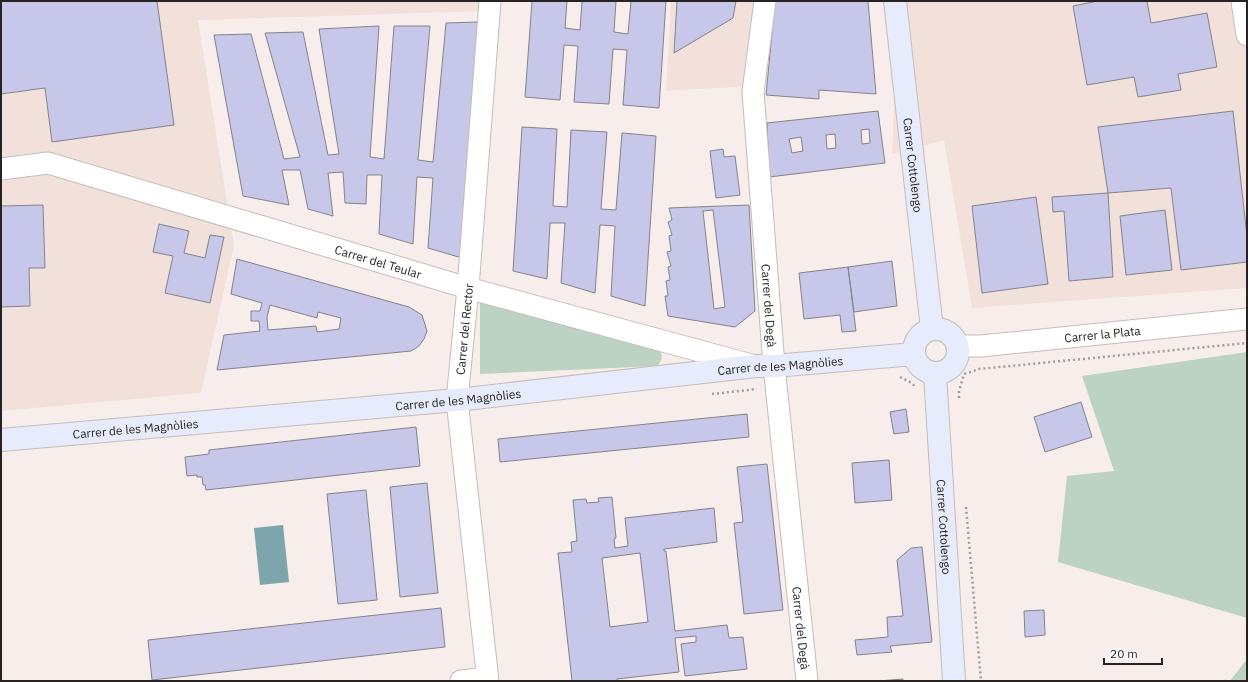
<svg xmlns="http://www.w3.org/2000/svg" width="1248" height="682" font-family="'IBM Plex Sans',sans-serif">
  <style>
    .built { fill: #f2e1db }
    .green { fill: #bcd2c2 }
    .water { fill: #7ca6ac }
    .building { fill: #c7c7e9; stroke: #83838a; fill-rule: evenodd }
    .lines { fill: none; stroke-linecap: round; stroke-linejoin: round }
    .street-casing { stroke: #c5bdb9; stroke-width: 23 }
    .secondary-casing { stroke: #c5bdb9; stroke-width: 24 }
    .path { stroke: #a39c99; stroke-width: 2.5; stroke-dasharray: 2 3; stroke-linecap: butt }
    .street { stroke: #fff; stroke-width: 21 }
    .secondary { stroke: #e6ecfb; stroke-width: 22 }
    .labels { text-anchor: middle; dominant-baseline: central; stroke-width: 3; stroke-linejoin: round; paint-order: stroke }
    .street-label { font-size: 12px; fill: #272322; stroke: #fffdfd }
  </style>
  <rect width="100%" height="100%" fill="#f7eeeb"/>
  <!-- built -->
  <path class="built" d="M1,1H491L489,11L198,20L234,245L201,393L1,411Z
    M671,1H772L766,85L666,91Z
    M899,1H1247V288L972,308L944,140L892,154Z"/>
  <!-- green -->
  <path class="green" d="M480,297L660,350C663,357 662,361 657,366L480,374Z
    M1247,352V618L1058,562L1067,476L1114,471L1082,376Z
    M1247,659V681H1230Z"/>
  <!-- water -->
  <path class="water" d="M283,525L289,582L260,585L254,528Z"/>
  <!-- building -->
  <path class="building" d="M1,1H157L174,125L52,142L45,88L1,94Z
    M532,1H567L565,28L580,30L582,1H616L614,32L628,34L631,1H666L659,108L623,105L627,50L613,49L609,104L574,102L578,46L564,45L560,100L525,97Z
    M677,1H736L733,18L674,53Z
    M775,1H868L876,94L819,90V99L766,95Z
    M1098,1H1147L1151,23L1207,13L1217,67L1178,74L1181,90L1138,97L1134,77L1087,85L1073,6Z
    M478,22L462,258L428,248L433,178L417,177L413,244L379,234L382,175H367L366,204L345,203L343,172L328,173L333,216L308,209L300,170H282L289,205L243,196L214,35L251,34L284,159L300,157L265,33L303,32L328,155L339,154L319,29L379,26L370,157L384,159L394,26H430L418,160L433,162L446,23Z
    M878,111L885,163L769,177L767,123ZM869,129L870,143L862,144L861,130ZM835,134L836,148L827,149L826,135ZM801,137L803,151L792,153L789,139Z
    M1233,111L1247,236V262L1181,270L1171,188L1108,193L1098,127Z
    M522,127L557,129L553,206L567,207L571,130L607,132L601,209L616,210L622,133L656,136L645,306L611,296L615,226L600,225L595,293L561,283L565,223H550L547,279L513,271Z
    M723,149L724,157L735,156L740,195L716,198L710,151Z
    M1108,193L1113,277L1069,281L1064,211L1053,212L1052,197Z
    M1036,197L1048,284L982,293L972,206Z
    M43,205L45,268H29L30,306L1,307V206Z
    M749,205L755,311L735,327L668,316L665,296H668L666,281L670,280L668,267L671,266L667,252L671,251L669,236L672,235L668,222L672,220L669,208ZM713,210L725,307L714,309L703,211Z
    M1165,210L1172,270L1126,275L1120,216Z
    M159,224L189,231L184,253L205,258L210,235L224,237L210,303L165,293L173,256L153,252Z
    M237,259L409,307L422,315L427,331L424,339L419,346L411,351L217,370L224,335L260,331L259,321H251V311H260L262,303L231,294ZM270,305L317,318L318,312L341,318L339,329L317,332L316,326L268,330L267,317Z
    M892,261L897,306L854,312L848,267Z
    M848,267L856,331L842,332L840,315L804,319L799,273Z
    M1081,402L1092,437L1045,452L1034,417Z
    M906,409L909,432L894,434L890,412Z
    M747,414L749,437L500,462L498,439Z
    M416,427L420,466L206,490L205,485H203L202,477H197V475L187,476L185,457L209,454V450Z
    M889,460L892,500L855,503L852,463Z
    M767,464L783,610L744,614L734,523L743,522L737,467Z
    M427,483L438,593L400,597L390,487Z
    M366,490L377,600L338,604L327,494Z
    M612,497L616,538L614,539L615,548L628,546L625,518L714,508L717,542L664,549V551H666L675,631L727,625L729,638L743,637L747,669L685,676L681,644L696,642V636L675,638L679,672L617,679V681H572L558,553L572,552L571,542L577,541L573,500L586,499L587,503L599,502L598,498ZM640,553L648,622L610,627L602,558Z
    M922,547L932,642L890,646L892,652L857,655L855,640L888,637L887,617L903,616L897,560L911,548Z
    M441,608L445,647L152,680L148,640Z
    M1044,610L1045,635L1025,637L1024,611Z
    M903,679V681H878Z"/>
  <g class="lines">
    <defs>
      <g id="street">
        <path id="s1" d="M765,1L753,92L774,366L807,681"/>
        <path d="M1242,1L1247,35"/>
        <path id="s2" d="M1,169L48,163L468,288L755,366"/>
        <path id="s3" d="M958,346H981L1247,319"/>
        <path d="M461,681L487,678"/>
        <path id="s4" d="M488,681L457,400L468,288L490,1"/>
      </g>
      <g id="secondary">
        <path id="s5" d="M895,1L932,329"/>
        <circle cx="936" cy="351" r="22"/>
        <path id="s6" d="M935,373L954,681"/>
        <path id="s7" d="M1,440L457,400L756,366H774L914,354"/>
      </g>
    </defs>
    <!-- street casing -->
    <use href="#street" class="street-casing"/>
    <!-- secondary casing -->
    <use href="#secondary" class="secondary-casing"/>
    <!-- path -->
    <path class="path" d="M900,377L912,383L915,387
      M712,394L757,389
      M959,398V391L964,374L979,369L1247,343
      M966,507L981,681"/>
    <!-- street -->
    <use href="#street" class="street"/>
    <!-- secondary -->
    <use href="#secondary" class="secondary"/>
  </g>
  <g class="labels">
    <!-- street labels -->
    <g class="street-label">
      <text stroke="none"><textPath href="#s5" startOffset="165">Carrer Cottolengo</textPath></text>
      <text stroke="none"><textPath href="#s2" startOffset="392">Carrer del Teular</textPath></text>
      <text stroke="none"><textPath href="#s1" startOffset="306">Carrer del Degà</textPath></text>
      <text stroke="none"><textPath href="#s4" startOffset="354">Carrer del Rector</textPath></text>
      <text stroke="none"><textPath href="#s3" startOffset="145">Carrer la Plata</textPath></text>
      <text stroke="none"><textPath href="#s7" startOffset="783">Carrer de les Magnòlies</textPath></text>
      <text stroke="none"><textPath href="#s7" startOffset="459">Carrer de les Magnòlies</textPath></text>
      <text stroke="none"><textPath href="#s7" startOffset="135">Carrer de les Magnòlies</textPath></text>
      <text stroke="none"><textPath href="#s6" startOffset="154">Carrer Cottolengo</textPath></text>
      <text stroke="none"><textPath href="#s1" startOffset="630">Carrer del Degà</textPath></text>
    </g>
  </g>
  <!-- border -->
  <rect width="1248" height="682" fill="none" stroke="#272322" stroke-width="4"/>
  <!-- scale -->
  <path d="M1104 658v6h58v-6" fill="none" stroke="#272322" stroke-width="2"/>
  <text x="1110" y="658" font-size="12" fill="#272322" stroke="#fffdfd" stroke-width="3" paint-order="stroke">20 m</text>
</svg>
